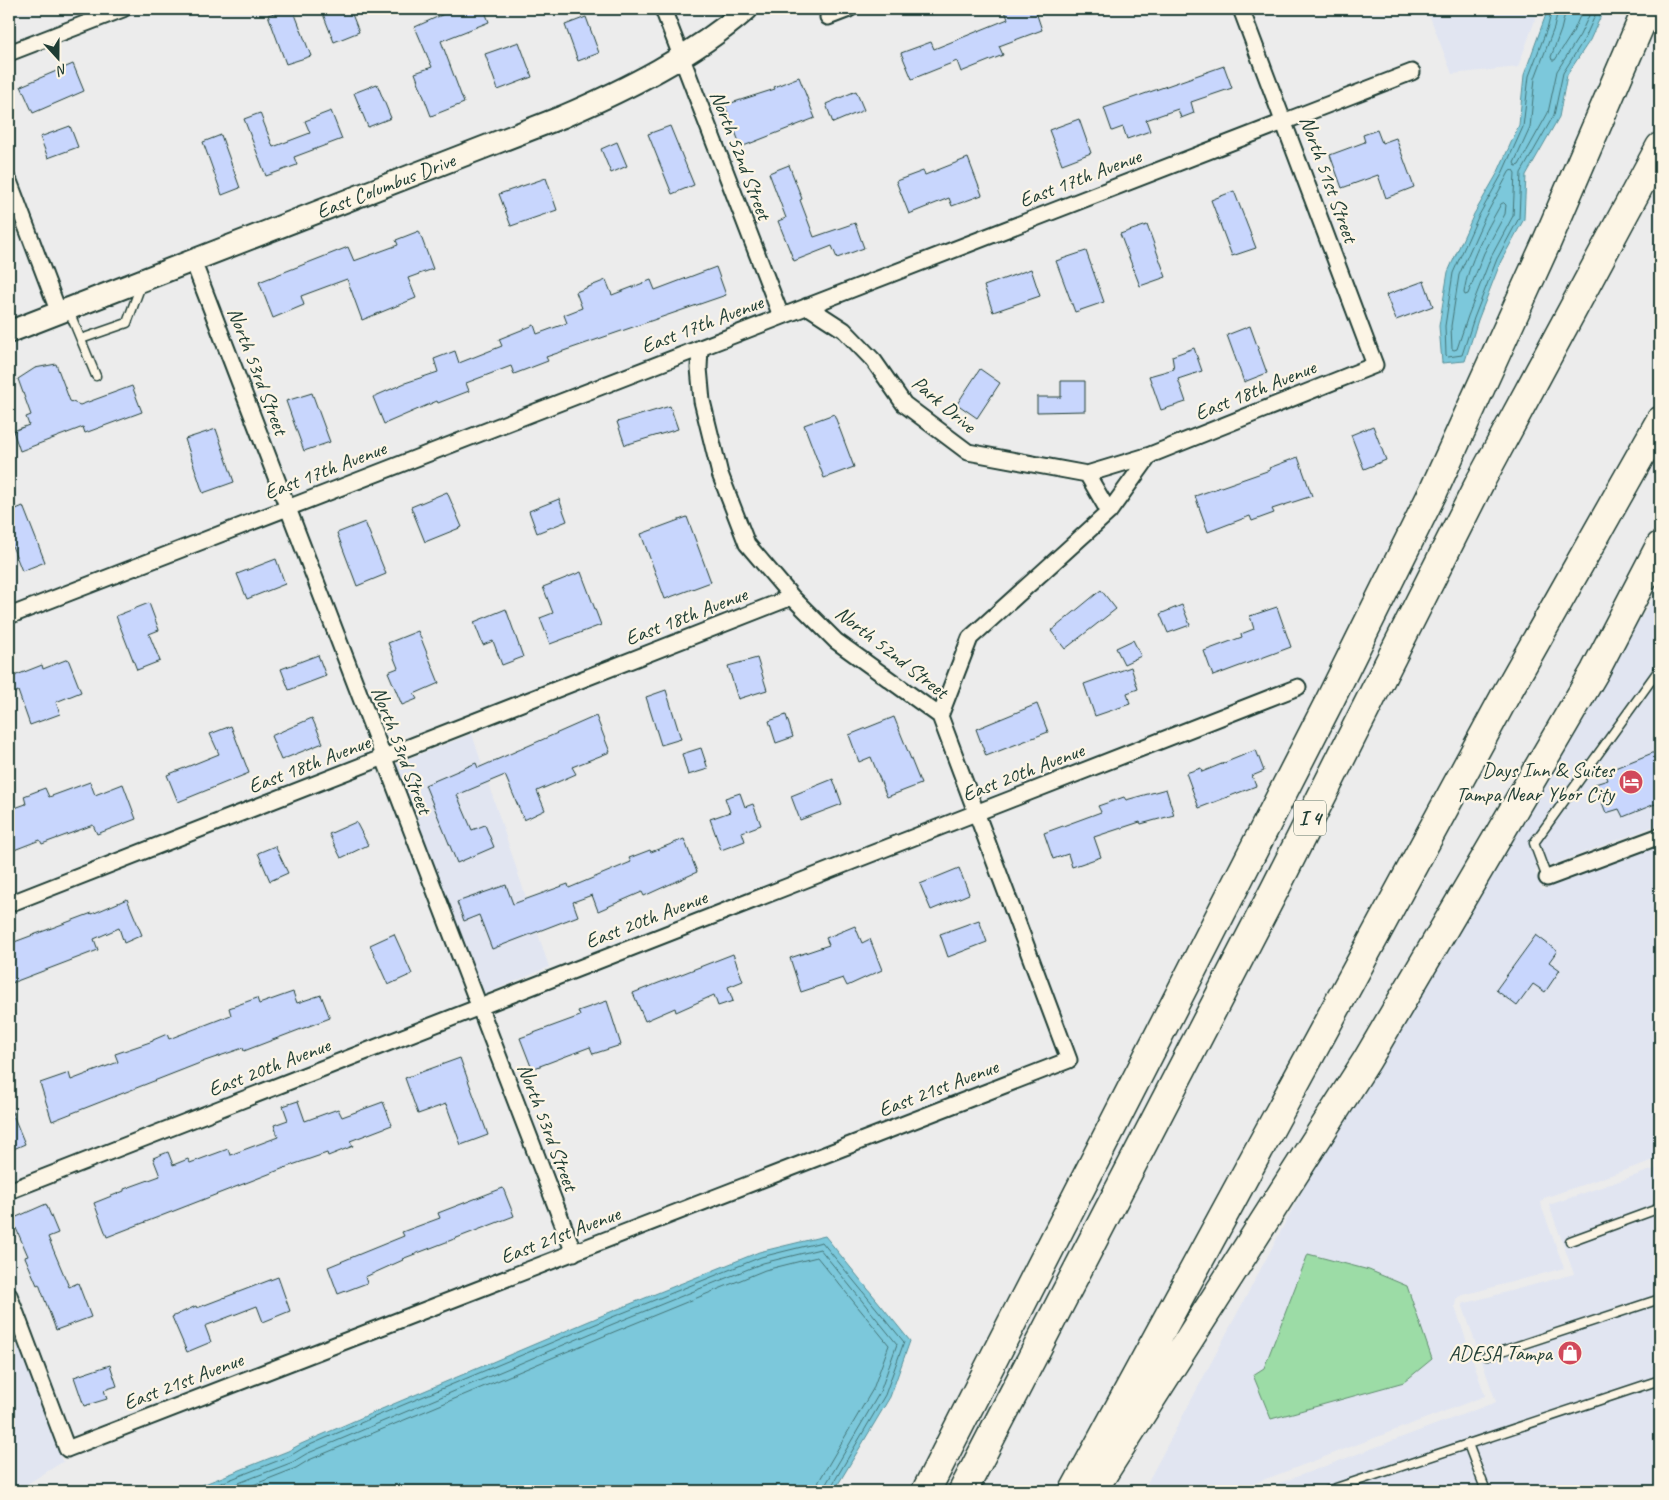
<svg xmlns="http://www.w3.org/2000/svg" width="1669" height="1500" font-family="Caveat,sans-serif">
  <style>
    .built { fill: #e1e5f1; fill-rule: evenodd }
    .green { fill: #9cdca6; stroke: #5e8c6d }
    .water { fill: #7cc8db; stroke: #579098 }
    .lines { fill: none; stroke-linecap: round; stroke-linejoin: round }
    .shore { stroke: #447577; stroke-width: 1 }
    .building { fill: #c8d6fd; stroke: #1f3d34 }
    .lane-casing { stroke: #1f3d34; stroke-width: 11 }
    .street-casing { stroke: #1f3d34; stroke-width: 19 }
    .secondary-casing { stroke: #1f3d34; stroke-width: 25 }
    .highway-casing { stroke: #1f3d34; stroke-width: 31 }
    .lane { stroke: #fcf5e5; stroke-width: 8 }
    .street { stroke: #fcf5e5; stroke-width: 15 }
    .secondary { stroke: #fcf5e5; stroke-width: 21 }
    .highway { stroke: #fcf5e5; stroke-width: 28 }
    .labels { text-anchor: middle; dominant-baseline: central; stroke-width: 4.5; stroke-linejoin: round; paint-order: stroke }
    .shield { fill: #fcf5e5; stroke: #617469; stroke-width: 1 }
    .shield-label { font-size: 20px; font-weight: bold; fill: #1f3d34 }
    .street-label { font-size: 21px; fill: #1f3d34; stroke: #fcf5e5 }
    .poi-label { font-size: 21px; fill: #1f3d34; stroke: #fcf5e5; text-anchor: end }
  </style>
  <rect width="100%" height="100%" fill="#ececec"/>
  <filter id="ink" filterUnits="userSpaceOnUse"><feTurbulence type="fractalNoise" baseFrequency=".02" numOctaves="2"/><feDisplacementMap in="SourceGraphic" scale="10" xChannelSelector="R" yChannelSelector="G"/><feConvolveMatrix kernelMatrix="1 2 1 2 8 2 1 2 1" color-interpolation-filters="sRGB"/></filter>
  <g filter="url(#ink)">
    <!-- built -->
    <path class="built" d="M1427,9H1539L1518,67L1452,74Z
      M1660,590V824L1535,871L1542,890L1660,846V1158L1544,1198L1541,1202L1542,1208L1564,1268L1460,1296L1456,1299L1455,1307L1485,1396L1234,1491H1143L1336,1127L1612,660ZM1264,1368L1271,1419L1253,1375Z
      M472,734L549,967L483,995L395,764Z
      M1660,1167V1491H1259L1496,1402L1462,1304L1574,1274L1549,1205Z
      M9,1321L62,1461H64L16,1491H9Z"/>
    <!-- green -->
    <path class="green" d="M1308,1254L1369,1270L1407,1286L1432,1359L1404,1382L1271,1419L1253,1375L1264,1368Z"/>
    <!-- water -->
    <path class="water" d="M1548,9H1604L1590,40L1567,75L1559,117L1526,175L1524,219L1501,261L1478,320L1465,361L1442,363L1439,326L1448,272L1474,214L1497,174L1519,125L1524,75Z
      M825,1236L910,1341L890,1397L834,1491H187L288,1451L301,1444L370,1414L608,1313L759,1252Z"/>
    <g class="lines">
      <!-- shore -->
      <path class="shore" d="M1552,9L1548,26L1529,76L1523,127L1501,176L1478,217L1453,273L1445,326L1446,355L1448,357L1462,355L1474,318L1497,259L1519,218L1521,173L1554,115L1563,73L1585,38L1598,9
        M1558,9L1554,28L1535,78L1530,128L1514,163L1516,166L1519,165L1548,113L1557,71L1580,35L1592,9
        M1566,9L1561,30L1551,57L1552,60H1555L1573,32L1583,9
        M1510,171L1513,170L1515,173L1513,216L1491,257L1468,316L1457,349L1454,350L1452,349L1451,326L1459,275L1484,219Z
        M1504,203L1506,205L1505,214L1484,253L1468,294L1465,295L1464,293C1468,262 1486,231 1501,204Z
        M201,1491L290,1456L303,1448L372,1418L610,1318L761,1257L822,1242L904,1342L885,1395L831,1487L830,1491
        M218,1491L293,1462L306,1454L613,1324L763,1263L820,1249L897,1344L880,1392L826,1484L824,1491
        M238,1491L296,1468L309,1460L616,1331L765,1270L817,1257L889,1345L873,1389L819,1481L817,1491"/>
    </g>
    <!-- building -->
    <path class="building" d="M287,9H293L311,56L286,64L268,15Z
      M321,9H350L359,32L334,42Z
      M455,9H484L489,22L441,41L464,103L431,116L415,73L432,67L415,27Z
      M1004,9H1035L1042,30L999,46L1003,55L961,72L957,61L912,79L901,53L931,42L934,49L1008,19Z
      M586,17L599,53L578,61L565,25Z
      M519,42L532,77L498,90L485,54Z
      M73,64L84,91L33,113L21,86Z
      M1224,66L1232,88L1191,102L1194,113L1181,118L1178,109L1146,120L1150,131L1127,139L1123,127L1112,131L1104,108Z
      M799,77L815,118L741,147L725,105L775,89L774,87Z
      M377,84L391,118L368,127L354,93Z
      M856,91L864,110L833,123L826,104Z
      M331,111L342,139L294,157L297,165L266,176L244,119L260,113L273,147L310,133L305,121Z
      M1079,119L1091,153L1062,164L1049,130Z
      M70,126L78,147L48,158L40,137Z
      M670,126L694,185L672,194L648,134Z
      M1377,130L1382,143L1396,138L1414,187L1386,198L1378,175L1342,188L1330,155L1365,142L1363,135Z
      M221,135L240,188L222,195L203,142Z
      M617,142L627,166L611,173L601,149Z
      M968,158L982,195L952,206L949,198L909,214L896,181L923,171L925,175Z
      M789,165L802,199L800,200L814,237L855,223L864,248L837,258L832,246L794,261L778,221L786,218L769,173Z
      M546,178L557,210L511,226L499,194Z
      M1234,191L1256,248L1232,256L1211,200Z
      M1147,225L1166,277L1140,286L1120,234Z
      M419,231L433,269L408,278L416,298L362,320L347,279L301,296L304,305L273,318L259,282L348,247L354,261L398,245L396,240Z
      M1086,251L1104,302L1075,312L1056,261Z
      M716,267L726,295L546,357L548,361L514,374L511,366L466,383L469,391L438,403L437,401L384,424L373,397L405,383L438,372L434,359L455,351L459,363L502,346L499,339L534,325L537,334L567,323L564,315L582,308L576,292L606,280L612,295L651,280L655,290Z
      M1031,269L1040,296L993,312L984,286Z
      M1424,281L1433,306L1396,320L1386,295Z
      M1250,326L1267,373L1244,382L1227,335Z
      M1194,348L1202,371L1178,379L1186,402L1161,410L1149,376L1174,369L1172,356Z
      M56,364L70,401L80,405L132,386L142,412L85,433L83,427L20,451L13,431L29,425L26,417L31,415L18,379L35,368Z
      M980,369L1000,383L977,418L957,404Z
      M1061,381H1085V411L1037,412V397H1061Z
      M312,393L330,442L304,451L286,401Z
      M670,406L678,429L625,445L617,422Z
      M834,414L854,467L824,478L804,425Z
      M1373,426L1386,460L1364,469L1351,435Z
      M216,429L234,482L203,493L185,439Z
      M1298,457L1312,496L1272,509L1274,513L1252,521L1250,516L1208,532L1195,496L1270,470L1269,468Z
      M447,492L462,527L425,542L411,507Z
      M559,499L567,521L537,533L529,511Z
      M23,506L45,562L22,571L9,538V512Z
      M687,517L711,582L665,599L641,534Z
      M365,522L386,574L357,586L337,533Z
      M276,559L285,584L247,599L237,574Z
      M581,572L601,625L550,644L540,618L553,613L543,587Z
      M1101,590L1116,609L1065,649L1051,631Z
      M149,603L159,630L149,634L160,661L137,670L116,616Z
      M1182,605L1190,625L1168,633L1160,614Z
      M1277,607L1291,647L1213,676L1204,651L1242,637L1241,634L1254,629L1250,616Z
      M506,609L523,657L502,665L493,641L483,645L474,622Z
      M418,631L439,683L414,694L417,699L402,705L388,672L398,668L388,643Z
      M1133,640L1141,656L1124,664L1116,648Z
      M318,655L326,676L289,690L281,669Z
      M757,658L767,690L738,699L728,666Z
      M68,659L81,692L56,702L60,714L30,725L18,691L9,695V678L42,665L43,669Z
      M1131,667L1138,689L1127,693L1130,704L1095,716L1084,684Z
      M666,690L681,739L661,745L646,697Z
      M1037,704L1048,732L986,756L976,729Z
      M786,715L793,737L776,743L769,721Z
      M596,716L610,752L572,767L576,774L537,791L545,810L524,820L505,775L457,795L472,830L485,825L494,847L457,863L425,785L476,763L478,768Z
      M894,717L921,784L887,797L871,757L859,762L849,735Z
      M312,718L323,743L281,760L271,736Z
      M231,726L249,773L178,802L167,775L219,754L210,734Z
      M701,748L708,769L688,775L682,754Z
      M1256,750L1264,771L1252,776L1256,786L1199,808L1186,773L1201,768L1202,772Z
      M1660,750V802L1623,817L1619,809L1606,813L1595,784L1608,780L1605,772Z
      M833,779L842,804L800,820L791,796Z
      M90,782L95,795L123,784L136,819L97,834L93,825L42,844L40,840L9,852V810L26,804L24,796L45,788L49,797Z
      M1166,789L1174,815L1141,824L1140,822L1094,837L1101,857L1072,867L1068,854L1053,859L1044,833L1101,812L1098,806L1124,797L1126,800Z
      M740,793L745,807L753,804L761,825L742,832L745,841L721,850L710,819L730,812L725,798Z
      M356,822L368,845L341,858L329,834Z
      M684,839L697,872L644,896L642,892L598,911L592,895L573,902L578,916L492,949L479,915L464,921L457,902L506,885L513,904L568,884L569,888L631,862L629,858L650,850L651,852Z
      M275,846L288,873L270,881L258,853Z
      M959,868L969,894L931,910L920,884Z
      M127,899L142,935L124,943L119,928L94,939L98,950L9,984V944L92,913V914Z
      M979,920L987,942L948,957L940,934Z
      M855,926L862,943L870,939L882,970L847,986L843,978L801,992L790,958L829,945L826,938Z
      M394,934L412,974L388,985L370,945Z
      M1536,935L1557,951L1549,962L1560,970L1545,992L1533,984L1517,1006L1496,990Z
      M733,954L743,981L728,987L733,1001L718,1006L714,995L676,1012L675,1008L645,1021L633,993Z
      M293,992L297,1003L321,995L330,1018L244,1051L243,1048L205,1061L52,1121L40,1083L69,1073L71,1080L118,1062L115,1054L153,1041V1040L167,1034L169,1039L231,1015L229,1008L257,998L259,1004Z
      M607,1001L621,1045L593,1054L590,1047L532,1069L520,1038L580,1016L578,1011Z
      M460,1058L488,1135L461,1145L446,1104L418,1114L405,1078Z
      M298,1101L305,1121L338,1109L342,1117L383,1102L392,1125L350,1141L353,1146L328,1156L327,1153L292,1165L107,1237L94,1203L124,1191V1189L160,1176L153,1158L168,1152L173,1165L188,1159L190,1163L228,1149L230,1155L278,1137L274,1125L288,1120L283,1106Z
      M9,1105L25,1144L9,1151Z
      M503,1188L514,1216L402,1259L403,1260L365,1277L367,1283L338,1294L328,1267L404,1236L402,1232L440,1218L438,1213Z
      M46,1204L58,1233L48,1237L69,1287L78,1283L91,1317L56,1330L39,1284L37,1285L25,1257L28,1256L12,1219Z
      M278,1277L290,1311L263,1322L257,1306L205,1326L211,1342L187,1352L172,1317L196,1306L197,1308Z
      M110,1365L117,1386L104,1390L107,1399L84,1406L74,1377Z"/>
    <g class="lines">
      <defs>
        <path id="lane" d="M69,311L96,376
          M81,339L127,323L141,285
          M1547,878L1534,843L1660,668
          M1570,1241L1660,1208
          M1487,1356L1660,1299
          M1468,1444L1486,1491
          M1327,1491L1660,1380"/>
        <path id="street" d="M663,9L781,316
          M828,17L849,9
          M9,53L123,9
          M9,181L59,313
          M193,261L574,1253
          M807,306L844,330L874,361L904,404L968,452L1087,474L1150,455L1375,365L1241,9
          M1087,474L1109,512
          M9,616L1412,72
          M940,716L970,638L1109,512L1150,455
          M1547,878L1660,836
          M9,904L792,597
          M9,1191L1298,687
          M9,1295L67,1449L1069,1060L940,716L836,641L792,597L747,544L720,474L702,401L699,368L700,348"/>
        <g id="secondary">
          <path id="s1" d="M9,332L562,117C627,89 693,56 747,9"/>
        </g>
        <path id="highway" d="M1093,1490L1367,1060L1595,671L1660,546
          M926,1491L1329,702L1434,490L1545,246L1647,9
          M963,1491L1275,889L1480,482L1660,147
          M1074,1491L1505,696L1660,421"/>
      </defs>
      <!-- lane casing -->
      <use href="#lane" class="lane-casing"/>
      <!-- street casing -->
      <use href="#street" class="street-casing"/>
      <!-- secondary casing -->
      <use href="#secondary" class="secondary-casing"/>
      <!-- highway casing -->
      <use href="#highway" class="highway-casing"/>
      <!-- lane -->
      <use href="#lane" class="lane"/>
      <!-- street -->
      <use href="#street" class="street"/>
      <!-- secondary -->
      <use href="#secondary" class="secondary"/>
      <!-- highway -->
      <use href="#highway" class="highway"/>
    </g>
  </g>
  <!-- icons -->
  <defs>
    <symbol id="hotel-disc" viewBox="-11 -11 22 22"><circle r="9.5" fill="#d1495b" stroke="#fcf5e5"/><path d="M-6-4.5h1.5V1H6V5H4.5V3h-9V5H-6ZM-4 0a1.8 1.8 0 1 1 3.6 0ZM.5 0V-2.5h3Q6-2.5 6 0Z" fill="#fff"/></symbol>
    <symbol id="shop-disc" viewBox="-11 -11 22 22"><circle r="9.5" fill="#d1495b" stroke="#fcf5e5"/><path d="M-5-2.5h2.3a2.7 3.5 0 0 1 5.4 0H5L5.5 6h-11ZM-1.5-2.5h3a1.5 2.3 0 0 0-3 0Z" fill="#fff"/></symbol>
  </defs>
  <g fill-rule="evenodd">
    <use href="#hotel-disc" x="1617" y="768" width="28" height="28"/>
    <use href="#shop-disc" x="1556" y="1339" width="28" height="28"/>
  </g>
  <g class="labels">
    <!-- shield labels -->
    <rect class="shield" x="1294" y="800.5" width="32" height="35" rx="4"/>
    <g class="shield-label">
      <text x="1310" y="818">I 4</text>
    </g>
    <!-- street labels -->
    <g class="street-label">
      <text transform="translate(741 155) rotate(69)">North 52nd Street</text>
      <text transform="translate(1080 178) rotate(-21)">East 17th Avenue</text>
      <text transform="translate(1329 179) rotate(70)">North 51st Street</text>
      <text stroke="none"><textPath href="#s1" startOffset="404">East Columbus Drive</textPath></text>
      <text transform="translate(702 324) rotate(-21)">East 17th Avenue</text>
      <text transform="translate(258 371) rotate(69)">North 53rd Street</text>
      <text transform="translate(1255 390) rotate(-22)">East 18th Avenue</text>
      <text transform="translate(944 404) rotate(40)">Park Drive</text>
      <text transform="translate(325 470) rotate(-21)">East 17th Avenue</text>
      <text transform="translate(686 616) rotate(-21)">East 18th Avenue</text>
      <text transform="translate(892 652) rotate(38)">North 52nd Street</text>
      <text transform="translate(402 750) rotate(69)">North 53rd Street</text>
      <text transform="translate(309 764) rotate(-21)">East 18th Avenue</text>
      <text transform="translate(1023 772) rotate(-21)">East 20th Avenue</text>
      <text transform="translate(646 919) rotate(-21)">East 20th Avenue</text>
      <text transform="translate(269 1067) rotate(-21)">East 20th Avenue</text>
      <text transform="translate(938 1088) rotate(-21)">East 21st Avenue</text>
      <text transform="translate(548 1127) rotate(69)">North 53rd Street</text>
      <text transform="translate(560 1235) rotate(-21)">East 21st Avenue</text>
      <text transform="translate(183 1381) rotate(-21)">East 21st Avenue</text>
    </g>
    <!-- poi labels -->
    <g class="poi-label">
      <text x="1614" y="770">Days Inn &amp; Suites<tspan x="1614" dy="24">Tampa Near Ybor City</tspan></text>
      <text x="1552" y="1353">ADESA Tampa</text>
    </g>
  </g>
  <!-- margin -->
  <rect width="1669" height="1500" fill="none" stroke="#fcf5e5" stroke-width="30"/>
  <rect x="15" y="15" width="1639" height="1470" fill="none" stroke="#1f3d34" stroke-width="2" filter="url(#ink)"/>
  <!-- north arrow -->
  <g transform="translate(58 58) rotate(159)" stroke="#fcf5e5" stroke-width="4" paint-order="stroke">
  <path d="M0-4L9 19L0 12L-9 19Z" fill="#1f3d34"/>
  <text y="-8" font-size="14" font-weight="bold" text-anchor="middle" fill="#1f3d34">N</text>
  </g>
</svg>
